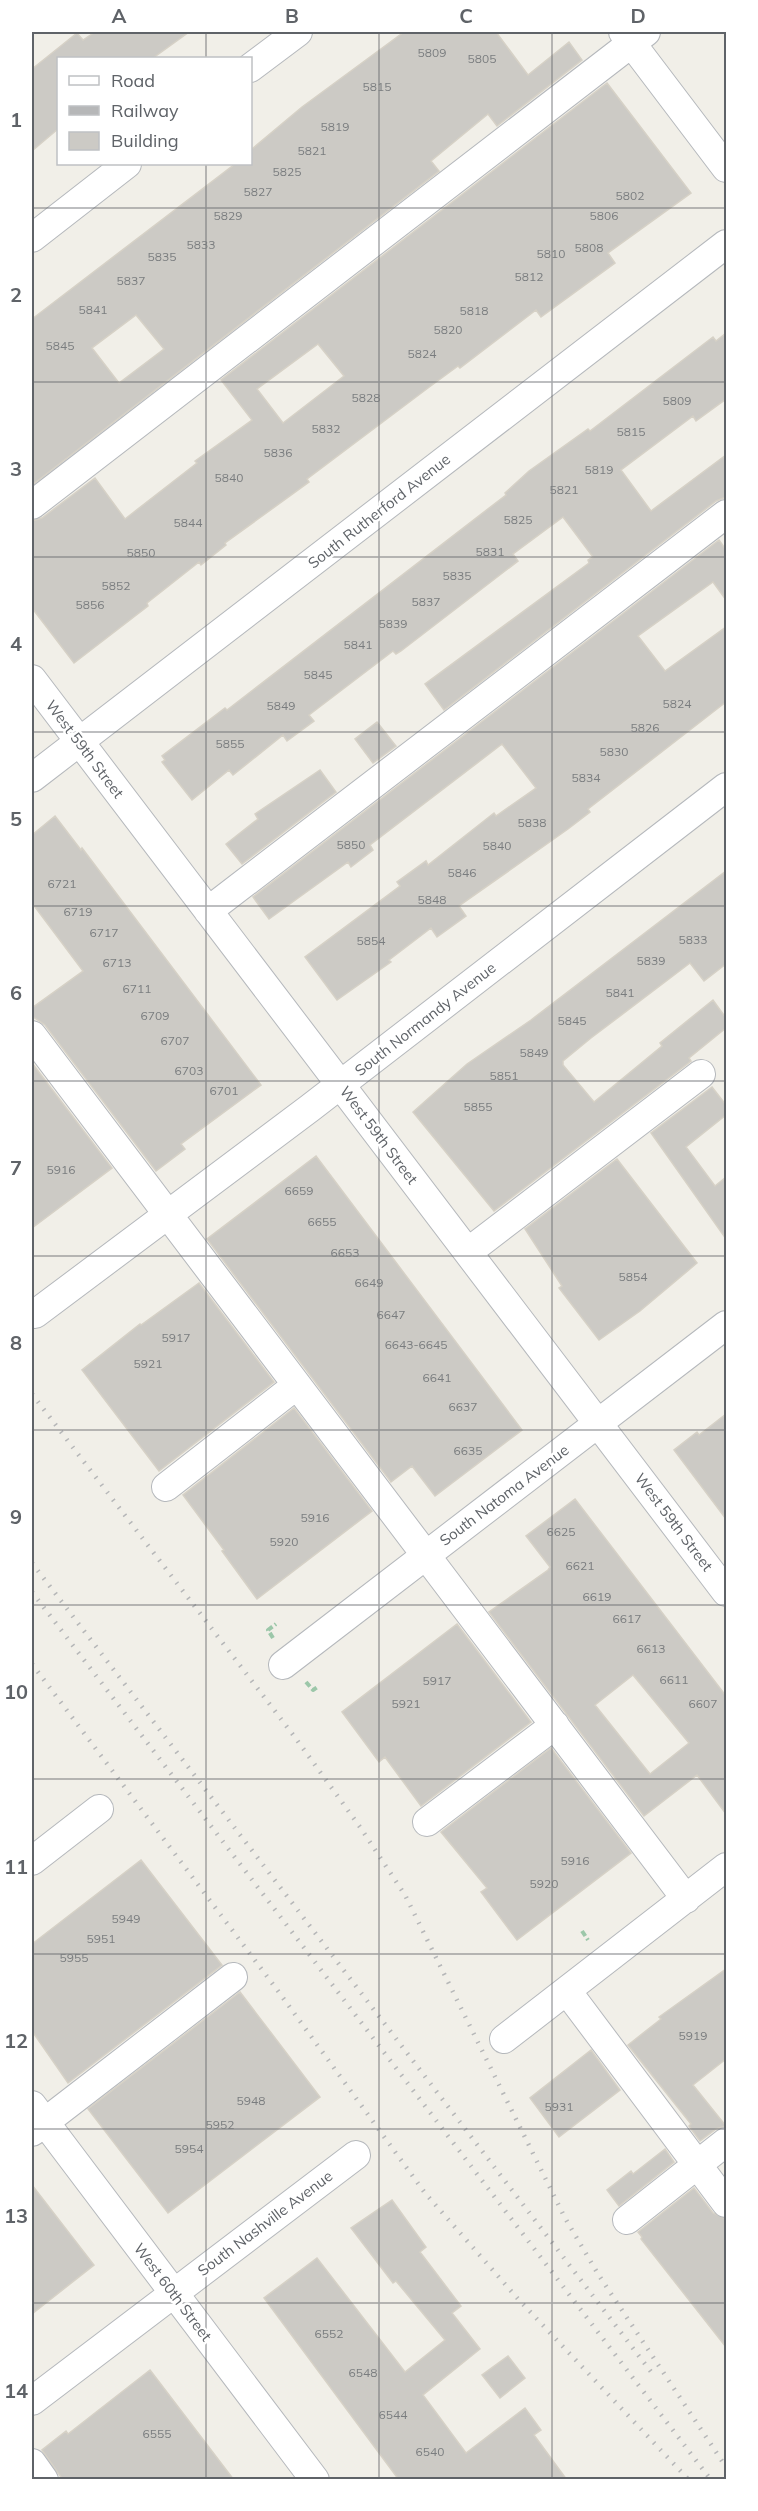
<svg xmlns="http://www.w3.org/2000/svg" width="758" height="2511" font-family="Mulish,sans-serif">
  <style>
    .building { fill: #cccac5; stroke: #d6d1c6; stroke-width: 1.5; fill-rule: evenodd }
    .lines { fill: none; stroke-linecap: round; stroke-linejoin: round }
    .minor-casing { stroke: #b5b8bc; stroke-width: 30 }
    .path { stroke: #9cc7a9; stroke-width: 4; stroke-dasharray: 6 3; stroke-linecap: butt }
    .minor { stroke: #fff; stroke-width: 28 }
    .rail { stroke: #b6b7b8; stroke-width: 4.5; stroke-dasharray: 1.5 8; stroke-linecap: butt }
    .grid { fill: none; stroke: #5f6368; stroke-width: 1.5; stroke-opacity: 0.55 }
    .labels { text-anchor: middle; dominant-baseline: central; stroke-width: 5; stroke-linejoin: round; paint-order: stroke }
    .number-label { font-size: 12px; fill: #7a7d7f }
    .street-label { font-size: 15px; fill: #5f6368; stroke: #fff }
    .neatline { fill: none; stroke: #5f6368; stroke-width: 2 }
    .grid-label { font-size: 20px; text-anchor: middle; font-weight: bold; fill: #5f6368 }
  </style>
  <rect width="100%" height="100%" fill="#f1efe8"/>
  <!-- building -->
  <path class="building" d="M95,32H189L153,58H58V129L32,151V69L77,33L83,40Z
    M404,32H496L528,75L569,42L582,60L497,126L488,114L431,161L439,171L32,485V319L235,164H250L252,149L302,107ZM136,315L164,349L119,383L92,348Z
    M607,83L691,193L608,253L615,263L541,317L536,310L460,368L458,366L428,388L307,479L309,482L225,543L226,545L201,565L199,562L147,603L148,606L74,663L32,608V521L42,518L95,478L125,519L197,463L195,461L252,420L221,380ZM318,344L344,376L283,423L257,389Z
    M726,333V399L696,421L693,416L621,470L651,511L726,455V497L716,501L444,710L425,684L589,563L588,560L593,557L563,517L513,554L518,561L401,651L396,654L393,651L309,715L314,721L287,741L283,735L233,775L229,770L192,800L162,762L165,760L162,756L225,708L227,710L506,495L505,493L529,471L588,429L590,431L713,337L716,341Z
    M719,540L726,550V600L713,582L638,636L665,671L726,627V702L588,809L590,812L568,829L459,906L466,916L437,937L431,928L389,960L391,962L337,1000L305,957L400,886L397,882L426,861L428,865L494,813L496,816L536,788L502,744L370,845L373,850L351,867L348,862L269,919L253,897Z
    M377,722L396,746L373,763L355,739Z
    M320,770L336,792L242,864L226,844L258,819L255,814Z
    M55,816L81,850L82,848L261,1085L181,1144L185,1149L156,1171L45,1025L32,1016V1008L83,971L32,903V835Z
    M726,871V964L704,981L690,963L591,1038L563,1061V1065L594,1102L662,1046L660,1043L713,1000L726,1018V1028L689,1058L691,1061L494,1211L413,1112L467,1064L531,1020Z
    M32,1063L112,1168L32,1228Z
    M712,1087L726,1105V1115L686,1147L715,1186L726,1177V1239L651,1133Z
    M316,1156L522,1430L435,1496L412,1466L391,1482L207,1239Z
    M617,1159L697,1263L640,1311L599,1340L559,1288L562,1286L525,1229Z
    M199,1283L274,1382L159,1471L82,1370L140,1324L141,1325Z
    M294,1408L372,1511L257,1599L222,1551L224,1550L183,1495Z
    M726,1414V1519L674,1450L697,1432L699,1435Z
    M575,1499L726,1696V1814L697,1775L644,1816L489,1612L548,1570L550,1567L526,1536ZM633,1675L689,1743L650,1774L595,1705Z
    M457,1624L531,1722L421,1806L385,1757L379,1762L342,1712Z
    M551,1748L631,1853L517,1940L481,1892L487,1888L441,1832Z
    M141,1860L222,1965L68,2083L32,2031V1944Z
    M726,1969V2059L693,2085L726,2126L716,2129L700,2141L689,2126L691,2124L628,2045L661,2019L659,2017Z
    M240,1992L320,2097L168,2213L88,2109Z
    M591,2050L620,2090L559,2137L530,2098Z
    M665,2149L674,2162L619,2206L607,2190L631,2171L633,2174Z
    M32,2185L94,2265L32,2314Z
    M694,2188L713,2213L726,2219V2347L641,2239L642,2237L638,2232Z
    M392,2200L426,2247L420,2252L461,2306L452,2313L480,2349L423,2395L466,2453L525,2408L541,2430L534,2435L567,2480H399L264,2298L317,2258L405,2372L445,2340L396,2281L393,2283L351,2228Z
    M508,2356L525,2378L500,2398L482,2375Z
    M150,2370L234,2480H63L42,2450L66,2431L68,2434Z"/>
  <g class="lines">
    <defs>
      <path id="minor" d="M623,32L726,168
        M250,68L298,32
        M32,238L127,164
        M32,505L646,32
        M32,679L726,1592
        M32,778L726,244
        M208,911L726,514
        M32,1035L686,1899
        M468,1252L701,1074
        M35,1314L310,1108L726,787
        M166,1487L297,1385
        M283,1665L726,1325
        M427,1822L555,1725
        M32,1861L99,1809
        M567,1991L726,2203
        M504,2039L726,1867
        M32,2105L315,2480
        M32,2132L233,1977
        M627,2220L726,2142
        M32,2401L356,2155
        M32,2463L44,2480"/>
    </defs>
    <!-- minor casing -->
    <use href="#minor" class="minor-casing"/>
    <!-- path -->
    <path class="path" d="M273,1638L268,1630L276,1624
      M306,1682L313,1690L319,1686
      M582,1931L588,1940"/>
    <!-- minor -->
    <use href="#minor" class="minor"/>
    <!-- rail -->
    <path class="rail" d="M32,1394L294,1736L360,1827L405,1895L565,2218L598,2274L726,2467
      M32,1563L655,2377
      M32,1592L711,2480
      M32,1664L278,1991L425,2193L519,2300L689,2480"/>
  </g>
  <!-- grid -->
  <path class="grid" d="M206,32V58M379,32V2480M552,32V2480M206,164V2480M32,208H726M32,382H726M32,557H726M32,732H726M32,906H726M32,1081H726M32,1256H726M32,1430H726M32,1605H726M32,1779H726M32,1954H726M32,2129H726M32,2303H726"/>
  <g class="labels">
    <!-- number labels -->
    <g class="number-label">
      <text x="432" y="52">5809</text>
      <text x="482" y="58">5805</text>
      <text x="377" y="86">5815</text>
      <text x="335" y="126">5819</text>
      <text x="312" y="150">5821</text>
      <text x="287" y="171">5825</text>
      <text x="258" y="191">5827</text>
      <text x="630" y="195">5802</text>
      <text x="228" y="215">5829</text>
      <text x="604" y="215">5806</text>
      <text x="201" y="244">5833</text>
      <text x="589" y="247">5808</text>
      <text x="551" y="253">5810</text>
      <text x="162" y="256">5835</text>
      <text x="529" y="276">5812</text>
      <text x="131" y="280">5837</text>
      <text x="93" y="309">5841</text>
      <text x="474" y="310">5818</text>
      <text x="448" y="329">5820</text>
      <text x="60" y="345">5845</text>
      <text x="422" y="353">5824</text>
      <text x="366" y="397">5828</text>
      <text x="677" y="400">5809</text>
      <text x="326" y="428">5832</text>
      <text x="631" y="431">5815</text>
      <text x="278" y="452">5836</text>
      <text x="599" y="469">5819</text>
      <text x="229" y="477">5840</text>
      <text x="564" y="489">5821</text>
      <text x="518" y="519">5825</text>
      <text x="188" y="522">5844</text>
      <text x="490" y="551">5831</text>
      <text x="141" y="552">5850</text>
      <text x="457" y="575">5835</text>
      <text x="116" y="585">5852</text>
      <text x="426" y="601">5837</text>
      <text x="90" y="604">5856</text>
      <text x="393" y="623">5839</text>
      <text x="358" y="644">5841</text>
      <text x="318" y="674">5845</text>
      <text x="677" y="703">5824</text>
      <text x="281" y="705">5849</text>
      <text x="645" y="727">5826</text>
      <text x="230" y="743">5855</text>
      <text x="614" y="751">5830</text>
      <text x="586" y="777">5834</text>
      <text x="532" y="822">5838</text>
      <text x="351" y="844">5850</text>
      <text x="497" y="845">5840</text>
      <text x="462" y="872">5846</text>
      <text x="62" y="883">6721</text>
      <text x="432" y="899">5848</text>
      <text x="78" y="911">6719</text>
      <text x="104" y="932">6717</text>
      <text x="693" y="939">5833</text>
      <text x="371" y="940">5854</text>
      <text x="651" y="960">5839</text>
      <text x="117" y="962">6713</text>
      <text x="137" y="988">6711</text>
      <text x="620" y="992">5841</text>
      <text x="155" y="1015">6709</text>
      <text x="572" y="1020">5845</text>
      <text x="175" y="1040">6707</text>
      <text x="534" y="1052">5849</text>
      <text x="189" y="1070">6703</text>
      <text x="504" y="1075">5851</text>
      <text x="224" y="1090">6701</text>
      <text x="478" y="1106">5855</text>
      <text x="61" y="1169">5916</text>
      <text x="299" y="1190">6659</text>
      <text x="322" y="1221">6655</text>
      <text x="345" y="1252">6653</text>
      <text x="633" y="1276">5854</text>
      <text x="369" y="1282">6649</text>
      <text x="391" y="1314">6647</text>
      <text x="176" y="1337">5917</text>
      <text x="416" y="1344">6643-6645</text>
      <text x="148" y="1363">5921</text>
      <text x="437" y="1377">6641</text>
      <text x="463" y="1406">6637</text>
      <text x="468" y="1450">6635</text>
      <text x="315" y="1517">5916</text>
      <text x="561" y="1531">6625</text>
      <text x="284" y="1541">5920</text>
      <text x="580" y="1565">6621</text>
      <text x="597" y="1596">6619</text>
      <text x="627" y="1618">6617</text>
      <text x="651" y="1648">6613</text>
      <text x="674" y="1679">6611</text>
      <text x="437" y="1680">5917</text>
      <text x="406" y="1703">5921</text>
      <text x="703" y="1703">6607</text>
      <text x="575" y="1860">5916</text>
      <text x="544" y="1883">5920</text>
      <text x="126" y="1918">5949</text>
      <text x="101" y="1938">5951</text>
      <text x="74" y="1957">5955</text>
      <text x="693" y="2035">5919</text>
      <text x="251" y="2100">5948</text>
      <text x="559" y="2106">5931</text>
      <text x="220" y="2124">5952</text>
      <text x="189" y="2148">5954</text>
      <text x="329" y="2333">6552</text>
      <text x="363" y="2372">6548</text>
      <text x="393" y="2414">6544</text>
      <text x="157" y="2433">6555</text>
      <text x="430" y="2451">6540</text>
    </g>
    <!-- street labels -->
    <g class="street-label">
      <text transform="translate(379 511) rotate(-38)">South Rutherford Avenue</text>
      <text transform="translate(85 749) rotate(53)">West 59th Street</text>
      <text transform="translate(425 1019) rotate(-38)">South Normandy Avenue</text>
      <text transform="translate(379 1135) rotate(53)">West 59th Street</text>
      <text transform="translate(504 1495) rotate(-37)">South Natoma Avenue</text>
      <text transform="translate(674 1522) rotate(53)">West 59th Street</text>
      <text transform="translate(265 2223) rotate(-37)">South Nashville Avenue</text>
      <text transform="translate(173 2292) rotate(53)">West 60th Street</text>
    </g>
  </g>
  <!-- border -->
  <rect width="758" height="2511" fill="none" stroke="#ffffff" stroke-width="66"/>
  <!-- legend -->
  <rect x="57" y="57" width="195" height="108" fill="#ffffff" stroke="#bfc1c3" stroke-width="1.5"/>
  <rect x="69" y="76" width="30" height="9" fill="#ffffff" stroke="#bfc1c3" stroke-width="1.5"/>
  <text x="111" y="87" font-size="18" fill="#5f6368">Road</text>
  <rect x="69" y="106" width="30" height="9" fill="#b6b7b8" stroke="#bfc1c3" stroke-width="1.5"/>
  <text x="111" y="117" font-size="18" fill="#5f6368">Railway</text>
  <rect x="69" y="132" width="30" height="18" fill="#cccac5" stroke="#bfc1c3" stroke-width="1.5"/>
  <text x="111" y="147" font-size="18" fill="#5f6368">Building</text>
  <rect x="33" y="33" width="692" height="2445" class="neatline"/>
  <g class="grid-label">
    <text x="119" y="23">A</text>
    <text x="292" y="23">B</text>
    <text x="466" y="23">C</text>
    <text x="638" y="23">D</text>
    <text x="16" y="127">1</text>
    <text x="16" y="302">2</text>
    <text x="16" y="476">3</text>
    <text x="16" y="651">4</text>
    <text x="16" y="826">5</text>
    <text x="16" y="1000">6</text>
    <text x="16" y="1175">7</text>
    <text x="16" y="1350">8</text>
    <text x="16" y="1524">9</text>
    <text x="16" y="1699">10</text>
    <text x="16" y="1874">11</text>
    <text x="16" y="2048">12</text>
    <text x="16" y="2223">13</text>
    <text x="16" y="2398">14</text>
  </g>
</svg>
